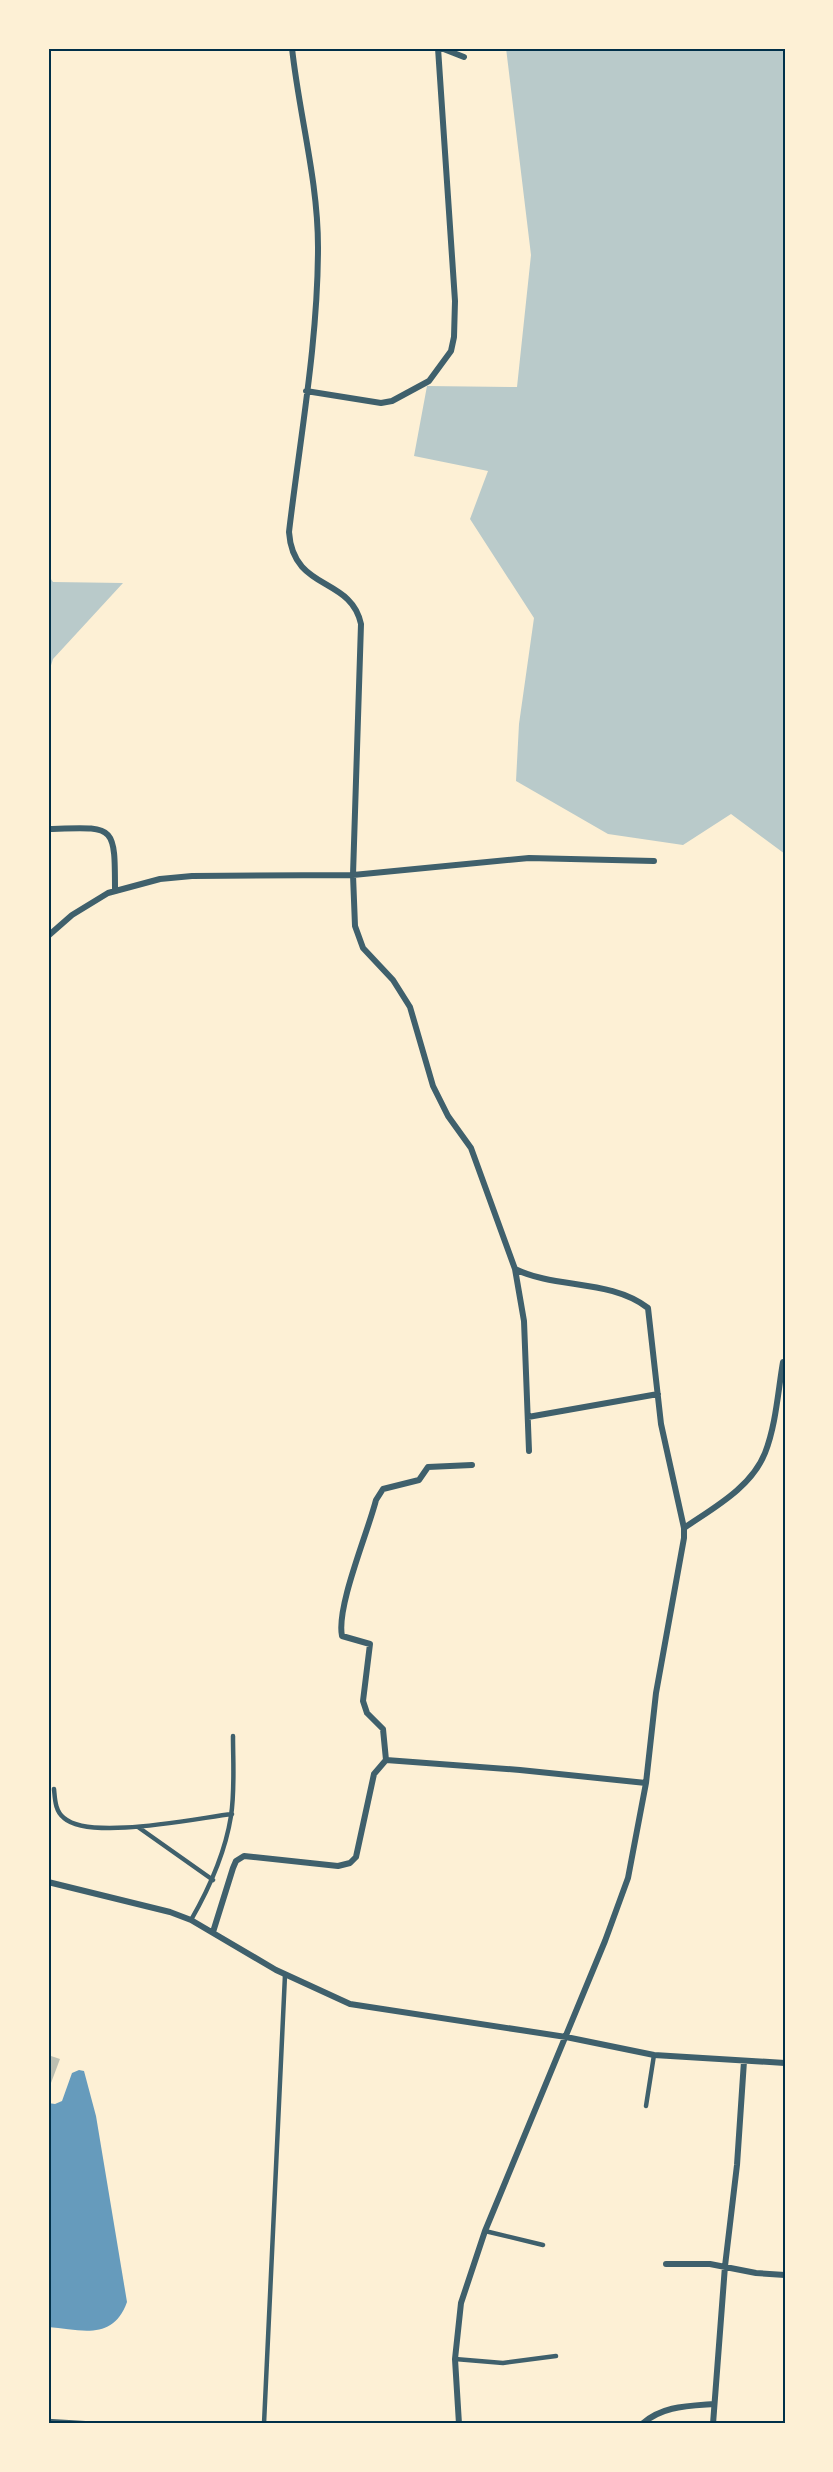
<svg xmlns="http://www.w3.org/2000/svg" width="833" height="2472" font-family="Rubik,sans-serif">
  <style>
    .green { fill: #b9caca }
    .water { fill: #669bbc }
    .building { fill: #bec0b2 }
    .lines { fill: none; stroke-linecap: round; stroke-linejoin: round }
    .service { stroke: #3f606c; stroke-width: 4.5 }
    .minor { stroke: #3f606c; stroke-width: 6 }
    .neatline { fill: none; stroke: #003049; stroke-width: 2 }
  </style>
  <rect width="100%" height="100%" fill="#fdf0d5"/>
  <!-- green -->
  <path class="green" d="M506,48H785V854L731,814L683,845L608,834L516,781L519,724L534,618L470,519L488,471L414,456L427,386L517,387L531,255Z
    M48,575L53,582L123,583L53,659L48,675Z"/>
  <!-- water -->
  <path class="water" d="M79,2070L84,2071L96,2116L127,2302C113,2341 82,2330 48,2327V2103L55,2104L62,2101L72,2073Z"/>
  <!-- building -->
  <path class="building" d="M48,2055L60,2059L48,2091Z"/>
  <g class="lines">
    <!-- service -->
    <path class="service" d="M54,1789C55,1799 55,1811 64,1818C90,1841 197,1818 232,1814
      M138,1827L213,1880
      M191,1920C210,1887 225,1854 231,1816C235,1790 233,1762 233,1736
      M646,2106L654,2055
      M485,2231L543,2245
      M455,2359L503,2363L556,2356
      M48,2421L98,2424
      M264,2424L285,1975"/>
    <!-- minor -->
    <path class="minor" d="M292,48C299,114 318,180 318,247C318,342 300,438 289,532C293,592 351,576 361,624L353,875L355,926L363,948L393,980L410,1007L433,1086L448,1116L471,1148L515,1269C556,1289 610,1279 648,1308L661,1424L684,1528V1538L656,1693L646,1783L628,1878L605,1941L485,2231L461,2303L455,2359L459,2424
      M441,48L464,57
      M306,391L381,403L392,401L429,381L451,351L454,337L455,301L438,48
      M48,829C115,827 115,823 115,891
      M48,936L72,915L108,893L160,879L192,876L353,875L529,858L654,861
      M515,1269L524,1321L529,1451
      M528,1417L658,1394
      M684,1528C713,1508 751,1488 765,1453C776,1425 778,1391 783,1362
      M48,1658V1703
      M386,1760L383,1729L367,1713L363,1701L370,1644L342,1636C336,1607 368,1532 376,1500L383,1489L419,1480L428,1467L472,1465
      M48,1882L170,1912L191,1920L276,1970L350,2004L566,2037L654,2055L785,2063
      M213,1932L233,1868L236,1861L244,1856L338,1866L350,1863L356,1857L374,1774L386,1760L520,1770L646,1783
      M666,2264H710L756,2273L785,2275
      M642,2424C662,2406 687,2406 714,2404
      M713,2424L725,2266L737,2165L744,2061"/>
  </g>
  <!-- border -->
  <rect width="833" height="2472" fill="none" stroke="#fdf0d5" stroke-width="99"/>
  <rect x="50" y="50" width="734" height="2372" class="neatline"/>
</svg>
